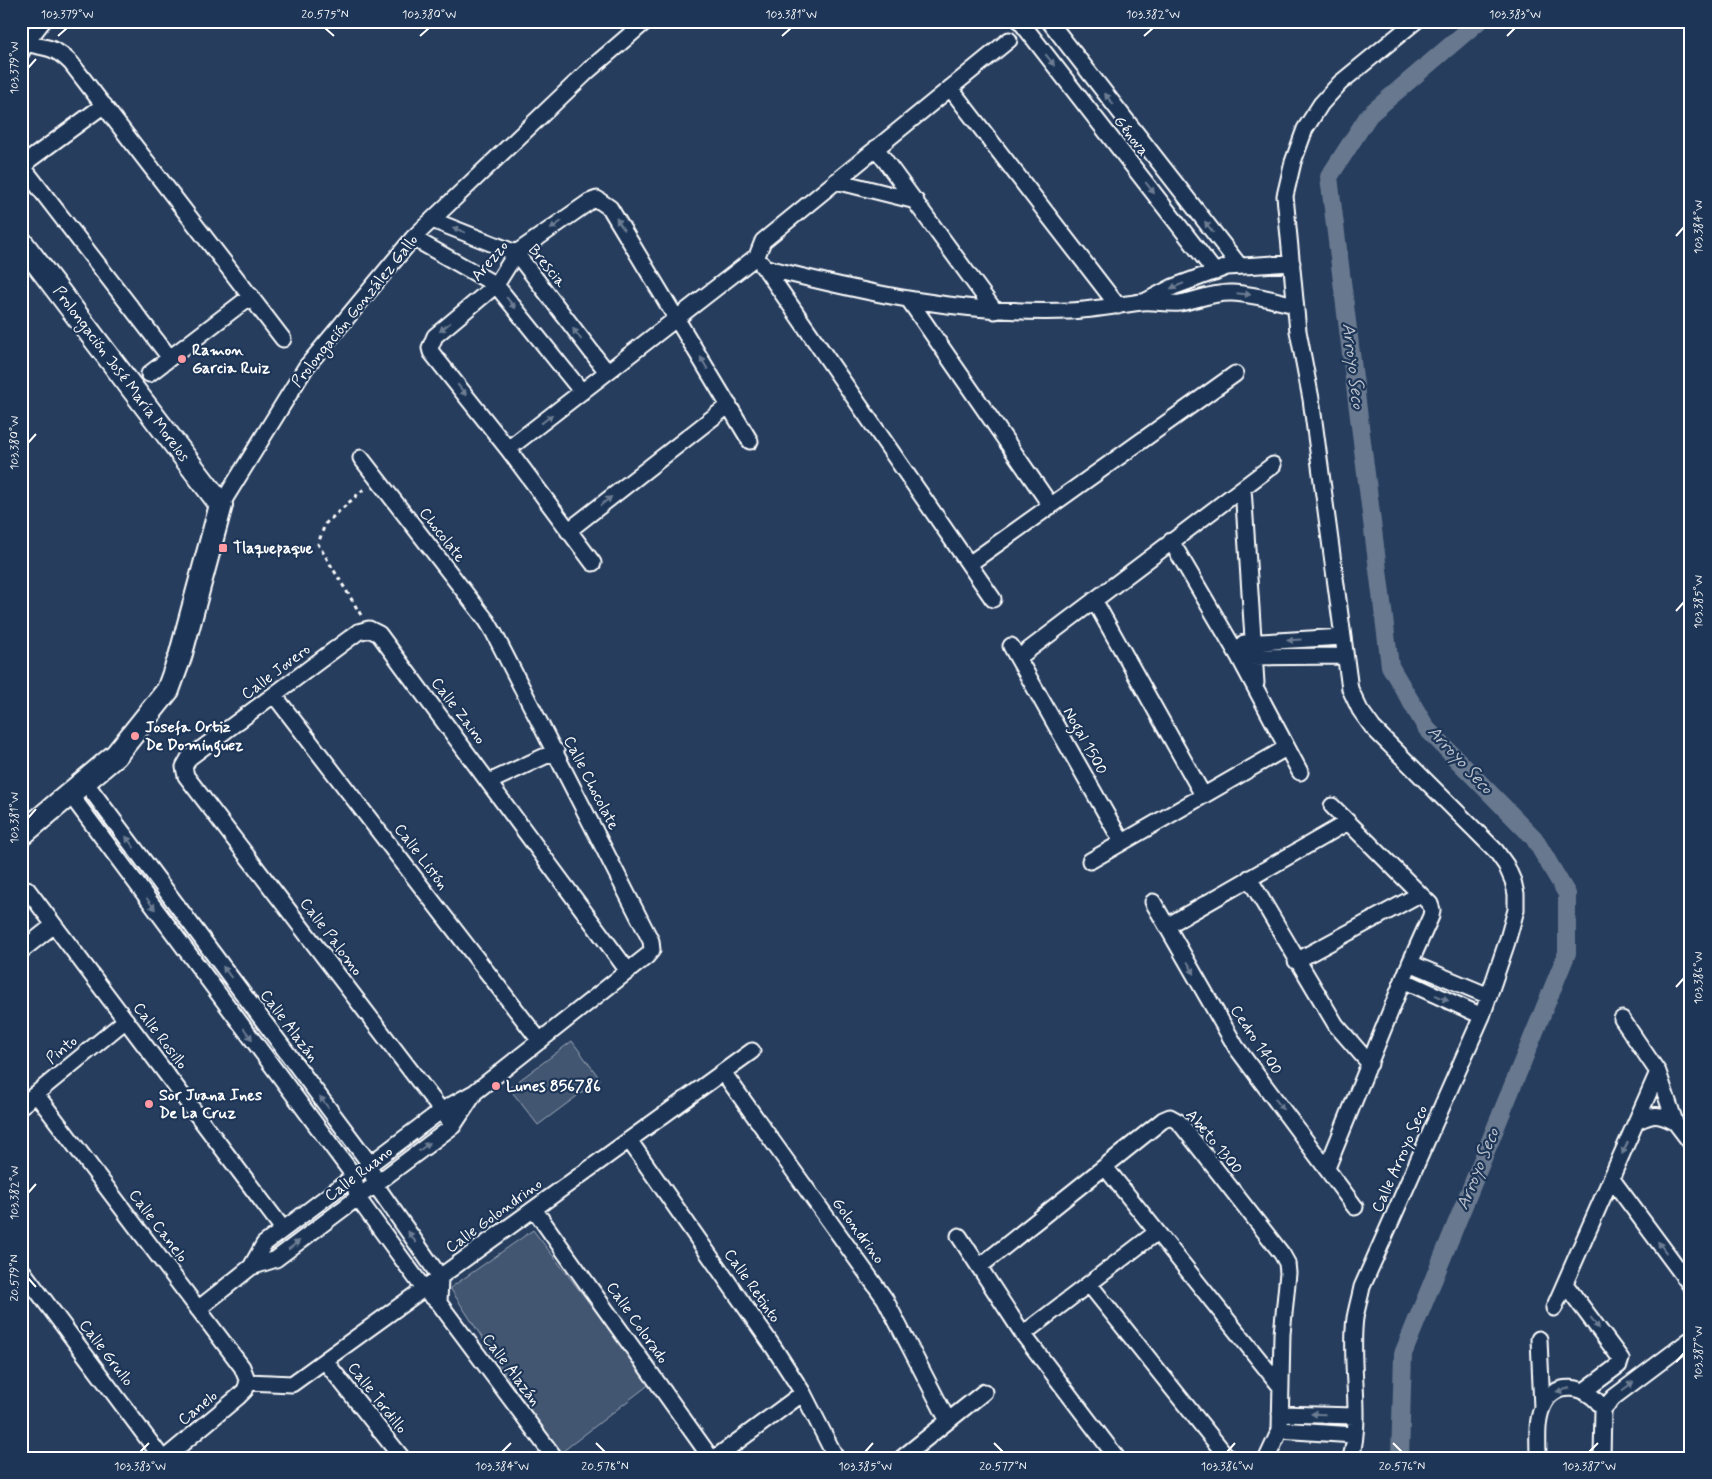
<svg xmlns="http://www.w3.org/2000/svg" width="1712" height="1479" font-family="Mynerve,sans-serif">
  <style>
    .green { fill: #425672; stroke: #a0aab8 }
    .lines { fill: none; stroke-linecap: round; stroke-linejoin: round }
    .canal { stroke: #67788e; stroke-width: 18 }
    .street-casing { stroke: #fff; stroke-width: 19 }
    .secondary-casing { stroke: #fff; stroke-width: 26 }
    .path { stroke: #fff; stroke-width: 3; stroke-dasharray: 4 4; stroke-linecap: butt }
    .street { stroke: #1d3557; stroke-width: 15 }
    .secondary { stroke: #1d3557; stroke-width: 22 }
    .oneway { fill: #6c7c92 }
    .ticks { fill: none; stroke: #fff; stroke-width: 2 }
    .poi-dot { fill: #ff9aa2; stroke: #1d3557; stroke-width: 2 }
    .labels { text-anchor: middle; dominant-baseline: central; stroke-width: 4.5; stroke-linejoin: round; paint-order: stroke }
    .street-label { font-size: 16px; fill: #fff; stroke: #1d3557 }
    .poi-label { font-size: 16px; font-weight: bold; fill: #fff; stroke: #1d3557; text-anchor: start }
    .water-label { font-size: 18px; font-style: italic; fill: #bbc2cc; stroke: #1d3557 }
    .neatline { fill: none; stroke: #fff; stroke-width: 2 }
    .ticks-label { font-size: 12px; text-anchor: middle; fill: #fff }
  </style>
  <rect width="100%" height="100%" fill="#263d5e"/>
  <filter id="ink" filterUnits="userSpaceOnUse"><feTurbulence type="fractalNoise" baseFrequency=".02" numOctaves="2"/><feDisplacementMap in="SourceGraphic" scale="10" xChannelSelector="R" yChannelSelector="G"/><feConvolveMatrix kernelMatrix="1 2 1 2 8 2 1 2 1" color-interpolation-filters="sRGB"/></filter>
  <g filter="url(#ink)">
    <!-- green -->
    <path class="green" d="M572,1041L600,1079L538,1125L509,1088Z
      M533,1230L651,1383L558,1455L450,1288Z"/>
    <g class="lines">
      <!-- canal -->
      <path class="canal" d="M1400,1458L1403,1354L1567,953V894L1534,838L1427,729L1390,666L1329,177L1369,115L1479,21"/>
      <defs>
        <path id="street" d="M1020,21L1215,272
          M1049,21L1239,265
          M21,37C29,47 40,45 51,49C59,52 65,57 71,63L283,339
          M21,53L26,43L43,21
          M950,88L1118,306
          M104,105L29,160L25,167L26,171L170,358
          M876,148L995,311
          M836,181L916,201
          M432,220L516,253L607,372
          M413,238L496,285L582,392
          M762,264L993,599
          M763,267C866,293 963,315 1070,311C1094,310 1118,305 1142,302C1154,301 1167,304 1180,303C1197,300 1214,292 1232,293C1253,294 1274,300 1295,305
          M909,300L1051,506
          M1146,301L1173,287L1227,267L1292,263
          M149,374L251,296
          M508,449L757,256L763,241L1009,40
          M1243,488L1256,683
          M221,505L306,367L413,238L589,70L646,21
          M568,531L729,405
          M1171,541L1239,657L1300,772
          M593,563L508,449L431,352L430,348L435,336L496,285L516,253L589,202L597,199L610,208L750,441
          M969,564L1235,374
          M1094,600L1203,795
          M1244,643L1343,637
          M1011,646L1122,842
          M1246,657L1345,656
          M1018,658L1273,465
          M274,695L540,1041
          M85,782L370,1164L375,1184L440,1277L439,1303
          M489,782L556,751
          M70,794L354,1176L357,1197L424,1289L439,1303L555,1458
          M1090,861L1286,748
          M1249,878L1336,1025L1370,1064
          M27,889L283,1229
          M1153,902L1236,1047L1355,1207
          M1167,926L1348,822
          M21,951L54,925
          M1296,961L1420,894
          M1410,963L1489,996
          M1403,980L1482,1016
          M1622,1019L1658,1072L1675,1122L1691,1143
          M723,1072L885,1299L948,1421
          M36,1094L242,1367L248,1382
          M21,1106L126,1020
          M1638,1121C1654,1113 1659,1114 1675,1122
          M453,1126L186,776L184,767L189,758L358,632L369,629L379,634L628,971
          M629,1140L774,1348L803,1393L836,1458
          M1105,1167L1281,1387
          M1327,1168L1410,963L1431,916L1432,910L1430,904L1332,806
          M1611,1178L1691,1286
          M534,1209L711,1458
          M959,1236L1023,1334L1117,1458
          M251,1267L264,1244L442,1110L475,1092L647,956L652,950L651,941L494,633L487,621L361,458
          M979,1267L1163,1120L1170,1117L1179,1122L1282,1254L1287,1263L1288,1273L1282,1334L1280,1430L1267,1458
          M21,1269L162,1458
          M1089,1284L1228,1458
          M1565,1284L1621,1359L1619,1365L1584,1391
          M1554,1308L1658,1072
          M198,1309L251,1267L276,1259L453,1126L474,1094
          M1023,1334L1157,1232
          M1539,1339L1542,1408
          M325,1361L402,1458
          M248,1382L292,1384L752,1051
          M1280,1414L1355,1416
          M1280,1430L1354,1435
          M165,1458L238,1397L245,1390L248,1382
          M715,1458L803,1393
          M902,1458L984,1392
          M1351,1458C1363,1413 1349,1363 1355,1318C1357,1307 1360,1297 1362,1287L1482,1016L1507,942L1516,910V894L1513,881L1506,865L1496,851L1373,728L1360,710L1350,689L1311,399L1298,331L1285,196L1293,162L1305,129L1321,104L1340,83L1416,21
          M1538,1458C1538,1442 1536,1423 1542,1408C1553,1378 1589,1385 1603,1409
          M1602,1458L1603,1409L1614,1397L1691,1339"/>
        <path id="secondary" d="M21,242L221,505L180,657L168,690L116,755L21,835"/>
      </defs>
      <!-- street casing -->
      <use href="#street" class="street-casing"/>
      <!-- secondary casing -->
      <use href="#secondary" class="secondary-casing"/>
      <!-- path -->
      <path class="path" d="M361,615L318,544L325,524L365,488"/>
      <!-- street -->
      <use href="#street" class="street"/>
      <!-- secondary -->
      <use href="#secondary" class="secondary"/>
    </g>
    <!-- one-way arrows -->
    <defs><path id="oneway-solid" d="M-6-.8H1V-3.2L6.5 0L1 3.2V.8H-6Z" transform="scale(1.25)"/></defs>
    <g class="oneway">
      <use href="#oneway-solid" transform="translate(1050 60) rotate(52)"/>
      <use href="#oneway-solid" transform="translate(1109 99) rotate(-128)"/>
      <use href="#oneway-solid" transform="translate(1150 188) rotate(52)"/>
      <use href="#oneway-solid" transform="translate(620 224) rotate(-122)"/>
      <use href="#oneway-solid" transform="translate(556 225) rotate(145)"/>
      <use href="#oneway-solid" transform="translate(1209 227) rotate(-128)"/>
      <use href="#oneway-solid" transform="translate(459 230) rotate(-158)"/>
      <use href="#oneway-solid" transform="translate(1177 286) rotate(158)"/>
      <use href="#oneway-solid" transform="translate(1244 294) rotate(6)"/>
      <use href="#oneway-solid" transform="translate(511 303) rotate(51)"/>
      <use href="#oneway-solid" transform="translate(445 327) rotate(140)"/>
      <use href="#oneway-solid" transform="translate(577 334) rotate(-127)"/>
      <use href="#oneway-solid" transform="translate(704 363) rotate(-120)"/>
      <use href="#oneway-solid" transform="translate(462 390) rotate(52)"/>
      <use href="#oneway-solid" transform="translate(547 419) rotate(-38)"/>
      <use href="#oneway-solid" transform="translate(606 501) rotate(-38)"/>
      <use href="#oneway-solid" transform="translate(1294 640) rotate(177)"/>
      <use href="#oneway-solid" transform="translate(130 842) rotate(-127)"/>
      <use href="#oneway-solid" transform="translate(151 904) rotate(53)"/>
      <use href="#oneway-solid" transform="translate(1191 968) rotate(60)"/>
      <use href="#oneway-solid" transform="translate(227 972) rotate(-127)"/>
      <use href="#oneway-solid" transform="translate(1442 998) rotate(24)"/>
      <use href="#oneway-solid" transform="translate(248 1034) rotate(53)"/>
      <use href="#oneway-solid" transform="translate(324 1102) rotate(-127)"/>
      <use href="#oneway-solid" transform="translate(1279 1104) rotate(53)"/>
      <use href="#oneway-solid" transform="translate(424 1147) rotate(-37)"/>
      <use href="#oneway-solid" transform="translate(1625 1148) rotate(115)"/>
      <use href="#oneway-solid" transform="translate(412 1237) rotate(-125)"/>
      <use href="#oneway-solid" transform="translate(294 1245) rotate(-38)"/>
      <use href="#oneway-solid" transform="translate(1662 1247) rotate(-126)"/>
      <use href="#oneway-solid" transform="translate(1595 1323) rotate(52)"/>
      <use href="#oneway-solid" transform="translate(1628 1386) rotate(-37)"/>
      <use href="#oneway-solid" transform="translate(1563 1390) rotate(165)"/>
      <use href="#oneway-solid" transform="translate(1318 1414) rotate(-179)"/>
    </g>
  </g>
  <!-- ticks -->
  <path class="ticks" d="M325,28L334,36M58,36L67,28M420,36L429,28M782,36L791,28M1144,36L1153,28M1507,36L1515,28M28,68L36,59M1676,236L1684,227M28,443L36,434M1676,611L1684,602M28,818L36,809M1676,987L1684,978M28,1193L36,1184M28,1278L36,1287M1676,1362L1684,1353M596,1443L605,1452M994,1443L1003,1452M1393,1443L1402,1452M140,1452L149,1443M502,1452L511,1443M865,1452L873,1443M1227,1452L1235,1443M1589,1452L1598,1443"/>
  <!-- markers -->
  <g class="poi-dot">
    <circle cx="182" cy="359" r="5"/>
    <rect x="218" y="543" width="10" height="10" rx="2.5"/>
    <circle cx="135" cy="736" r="5"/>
    <circle cx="496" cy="1086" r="5"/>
    <circle cx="149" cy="1104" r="5"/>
  </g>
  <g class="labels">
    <!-- street labels -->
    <g class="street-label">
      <text transform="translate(1131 136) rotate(52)">Génova</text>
      <text transform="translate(490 261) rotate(-50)">Arezzo</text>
      <text transform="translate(547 266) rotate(51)">Brescia</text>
      <text transform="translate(355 311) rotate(-51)">Prolongación González Gallo</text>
      <text transform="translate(121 374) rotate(53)">Prolongación José María Morelos</text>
      <text transform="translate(442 535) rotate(52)">Chocolate</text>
      <text transform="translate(276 672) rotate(-37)">Calle Jovero</text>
      <text transform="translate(458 711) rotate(53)">Calle Zaino</text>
      <text transform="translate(1085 741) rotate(61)">Nogal 1500</text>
      <text transform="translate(591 783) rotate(63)">Calle Chocolate</text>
      <text transform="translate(421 857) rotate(53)">Calle Listón</text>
      <text transform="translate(331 937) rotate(53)">Calle Palomo</text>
      <text transform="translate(289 1026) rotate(53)">Calle Alazán</text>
      <text transform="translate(160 1036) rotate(53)">Calle Rosillo</text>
      <text transform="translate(1256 1040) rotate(56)">Cedro 1400</text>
      <text transform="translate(62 1050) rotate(-39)">Pinto</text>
      <text transform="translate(1214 1142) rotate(50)">Abeto 1300</text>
      <text transform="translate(1400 1159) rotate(-66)">Calle Arroyo Seco</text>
      <text transform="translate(359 1174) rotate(-37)">Calle Ruano</text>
      <text transform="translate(494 1216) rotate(-36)">Calle Golondrino</text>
      <text transform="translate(158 1226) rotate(53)">Calle Canelo</text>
      <text transform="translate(858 1231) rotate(54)">Golondrino</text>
      <text transform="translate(752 1286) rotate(55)">Calle Retinto</text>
      <text transform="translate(637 1323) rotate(55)">Calle Colorado</text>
      <text transform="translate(106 1353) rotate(53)">Calle Grullo</text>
      <text transform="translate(511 1370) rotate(53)">Calle Alazán</text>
      <text transform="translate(377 1398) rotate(52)">Calle Tordillo</text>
      <text transform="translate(198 1408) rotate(-39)">Canelo</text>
    </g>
    <!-- poi labels -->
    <g class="poi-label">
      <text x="192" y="350">Ramon<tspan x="192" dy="18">Garcia Ruiz</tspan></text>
      <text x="233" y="548">Tlaquepaque</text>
      <text x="145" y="727">Josefa Ortiz<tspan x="145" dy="18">De Dominguez</tspan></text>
      <text x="506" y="1086">Lunes 856786</text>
      <text x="159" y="1095">Sor Juana Ines<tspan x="159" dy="18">De La Cruz</tspan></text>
    </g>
    <!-- water labels -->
    <g class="water-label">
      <text transform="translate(1353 366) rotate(83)">Arroyo Seco</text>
      <text transform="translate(1460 760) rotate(47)">Arroyo Seco</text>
      <text transform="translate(1478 1169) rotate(-68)">Arroyo Seco</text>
    </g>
  </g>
  <!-- margin -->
  <rect width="1712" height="1479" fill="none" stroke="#1d3557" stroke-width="55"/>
  <rect x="28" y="28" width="1656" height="1424" class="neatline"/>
  <g class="ticks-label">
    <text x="67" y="18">103.379°W</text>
    <text x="325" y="18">20.575°N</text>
    <text x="429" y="18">103.380°W</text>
    <text x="791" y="18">103.381°W</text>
    <text x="1153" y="18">103.382°W</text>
    <text x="1515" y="18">103.383°W</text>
    <text transform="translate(14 68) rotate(-90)" y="4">103.379°W</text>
    <text transform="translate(1698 227) rotate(-90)" y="4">103.384°W</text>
    <text transform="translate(14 443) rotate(-90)" y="4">103.380°W</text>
    <text transform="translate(1698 602) rotate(-90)" y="4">103.385°W</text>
    <text transform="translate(14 818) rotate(-90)" y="4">103.381°W</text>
    <text transform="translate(1698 978) rotate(-90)" y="4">103.386°W</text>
    <text transform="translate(14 1193) rotate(-90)" y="4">103.382°W</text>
    <text transform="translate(14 1278) rotate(-90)" y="4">20.579°N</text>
    <text transform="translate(1698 1353) rotate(-90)" y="4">103.387°W</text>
    <text x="140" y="1470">103.383°W</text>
    <text x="502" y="1470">103.384°W</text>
    <text x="605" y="1470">20.578°N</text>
    <text x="865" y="1470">103.385°W</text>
    <text x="1003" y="1470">20.577°N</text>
    <text x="1227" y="1470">103.386°W</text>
    <text x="1402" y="1470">20.576°N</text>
    <text x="1589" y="1470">103.387°W</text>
  </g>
</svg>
